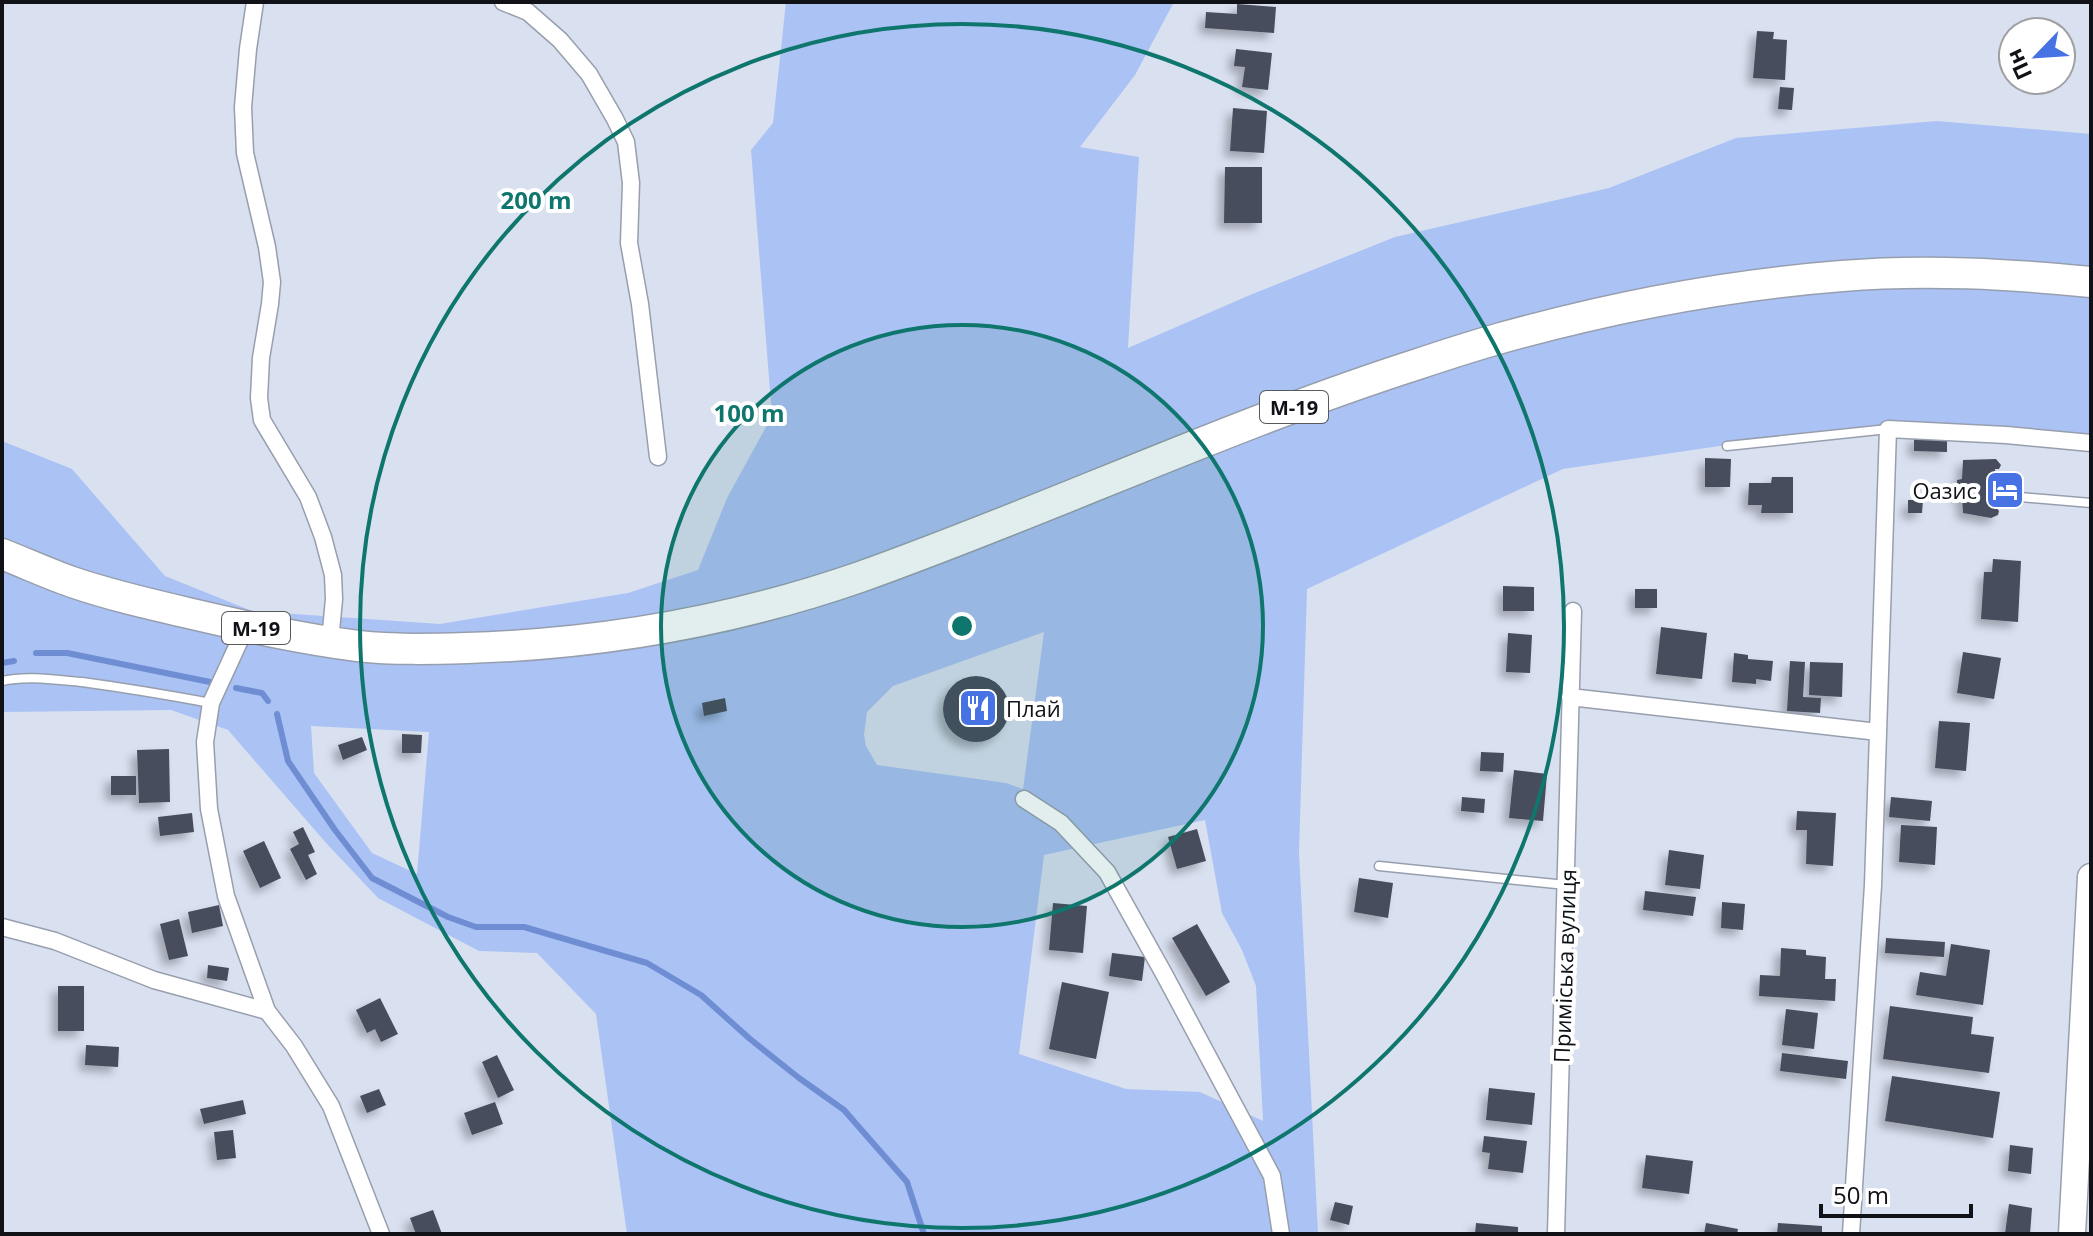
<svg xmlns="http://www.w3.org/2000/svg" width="2093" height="1236" font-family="'Open Sans',sans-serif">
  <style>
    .green { fill: #abc2f4; fill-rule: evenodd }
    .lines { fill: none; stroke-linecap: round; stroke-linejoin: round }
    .stream { stroke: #6e8dd3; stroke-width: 6 }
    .building { fill: #474d5b; filter: url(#shadow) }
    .lane-casing { stroke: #979fae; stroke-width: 11 }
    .street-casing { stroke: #979fae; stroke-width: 19 }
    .primary-casing { stroke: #979fae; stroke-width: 29 }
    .highway-casing { stroke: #979fae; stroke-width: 33 }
    .lane { stroke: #fff; stroke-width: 8 }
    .street { stroke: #fff; stroke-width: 16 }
    .primary { stroke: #fff; stroke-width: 26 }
    .highway { stroke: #fff; stroke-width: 30 }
    .ring { fill: none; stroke: #0f766e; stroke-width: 4 }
    .labels { text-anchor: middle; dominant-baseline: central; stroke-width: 8; stroke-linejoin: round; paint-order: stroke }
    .shield { fill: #fff; stroke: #58595d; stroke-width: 2 }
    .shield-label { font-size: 20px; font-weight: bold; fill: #101218 }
    .poi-label { font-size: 22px; fill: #101218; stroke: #fff; text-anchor: end }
    .street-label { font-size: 22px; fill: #101218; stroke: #fff }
    .centre { fill: #0f766e; stroke: #fff; stroke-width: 4 }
    .ring-label { font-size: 24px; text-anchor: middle; font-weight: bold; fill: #0f766e; stroke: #fff; stroke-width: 8; stroke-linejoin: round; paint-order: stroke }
  </style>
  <defs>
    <filter id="shadow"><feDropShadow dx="-6" dy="6" stdDeviation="4" flood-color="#0004"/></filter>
  </defs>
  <rect width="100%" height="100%" fill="#d9e0f0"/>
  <!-- green -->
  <path class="green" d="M786,2H1174L1135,75L1080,147L1139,157L1128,348L1250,295L1395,237L1609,188L1736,138L1937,121L2091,134V438L1918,430L1740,443L1563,469L1307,589L1299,852L1318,1234H627L596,1014L537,953L479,951L378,898L327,844L228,730L171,710L2,712V441L72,469L165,576L252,611L440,624L628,593L698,570L727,498L772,416L751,150L773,123ZM1044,632L1023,789L1006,783L877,765L866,746L864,735L867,712L893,686ZM311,726L429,732L417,874L372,853L314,773ZM1205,820L1222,913L1242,950L1256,986L1263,1121L1200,1092L1126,1089L1019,1054L1044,855Z"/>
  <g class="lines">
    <!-- stream -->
    <path class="stream" d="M36,653H67L210,682
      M2,663L14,661
      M236,688L262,693L268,701
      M277,714L288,761L335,830L372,878L448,917L476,927H524L647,963L701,995L750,1039L799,1078L844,1110L907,1182L924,1234"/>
  </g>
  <!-- building -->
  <path class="building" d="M1237,4L1276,7L1274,33L1205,28L1206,12L1237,14Z
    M1757,31L1774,32L1773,39L1787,40L1785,80L1753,78Z
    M1236,49L1272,53L1268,90L1242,87L1245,67L1234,66Z
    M1780,87L1794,88L1792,110L1778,109Z
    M1233,108L1267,111L1264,153L1230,151Z
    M1225,167H1262V223H1224Z
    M1914,436H1947V452L1914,451Z
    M1705,458L1731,459L1730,487H1705Z
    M1996,459L2001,465L1999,469H1995V506L1999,511L1998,515L1991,518L1963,513L1962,496H1957V480L1962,479L1963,460Z
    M1772,477H1793V513H1761L1762,505H1748L1749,483H1771Z
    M1908,500H1923L1922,513H1908Z
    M1993,559L2021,561L2018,622L1981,619L1984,572H1992Z
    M1503,586L1534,587V611H1503Z
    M1635,589H1657V608H1635Z
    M1661,627L1707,633L1702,679L1656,674Z
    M1508,633L1532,635L1530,673L1506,672Z
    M1963,652L2001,658L1994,699L1957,693Z
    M1734,653L1748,655V659L1773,661L1771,681L1756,679V684L1732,682Z
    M1790,661L1805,662L1803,697L1821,698L1820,713L1787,711Z
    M1810,662L1843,663L1842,697L1809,695Z
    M943 709a33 33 0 1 1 66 0a33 33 0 1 1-66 0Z
    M725,698L727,711L704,716L702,703Z
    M1939,721L1970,723L1966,771L1935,768Z
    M402,734L422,735L421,753H402Z
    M362,737L367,750L343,760L338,745Z
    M169,749L170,802L139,803L137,750Z
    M1481,752L1504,753L1503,772L1480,771Z
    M1514,770L1547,774L1543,821L1509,818Z
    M111,776H136V795H111Z
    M1462,797L1485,799L1484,813L1461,811Z
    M1891,797L1932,801L1930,821L1889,817Z
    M1797,811L1836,813L1833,866L1806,864L1807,830H1796Z
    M192,813L194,832L160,836L158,817Z
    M1901,825L1937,827L1935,865L1899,862Z
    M303,827L315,852L308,855L317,874L306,880L290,849L299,844L293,832Z
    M1197,829L1206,861L1177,869L1168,837Z
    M264,841L281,878L260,888L243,851Z
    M1669,850L1704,855L1700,889L1665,885Z
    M1359,878L1393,883L1388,918L1354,912Z
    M1645,891L1696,897L1693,916L1643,910Z
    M1722,902L1745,904L1743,930L1721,928Z
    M1053,903L1087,906L1083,953L1049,950Z
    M219,905L223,926L192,933L188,912Z
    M179,919L188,956L169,960L160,924Z
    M1197,924L1230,982L1206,996L1172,938Z
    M1886,938L1945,942L1944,957L1885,953Z
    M1951,944L1990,950L1983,1005L1916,995L1920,972L1946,976Z
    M1781,948L1806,950V955L1826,957L1825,979H1836L1835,1001L1759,996L1760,975L1780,976Z
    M1112,953L1145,957L1142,981L1109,976Z
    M208,965L229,968L227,981L207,978Z
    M1062,982L1109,992L1096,1059L1049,1049Z
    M58,986H84V1031H58Z
    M380,998L398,1034L381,1042L375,1029L367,1033L356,1010Z
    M1890,1006L1973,1017L1971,1034L1994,1037L1989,1073L1883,1059Z
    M1786,1009L1818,1013L1814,1049L1782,1045Z
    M86,1045L119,1047L118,1067L85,1065Z
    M1782,1053L1848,1061L1846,1079L1780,1071Z
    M497,1055L514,1090L498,1098L482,1062Z
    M1892,1076L2000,1092L1993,1138L1885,1121Z
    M1489,1088L1535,1093L1532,1125L1486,1120Z
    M379,1089L386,1105L367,1113L360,1096Z
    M243,1100L246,1114L204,1124L200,1109Z
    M495,1102L503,1124L472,1135L464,1113Z
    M233,1130L236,1158L217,1160L214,1132Z
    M1484,1136L1527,1141L1523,1173L1488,1169L1490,1153L1482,1152Z
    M2010,1145L2033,1148L2031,1174L2008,1171Z
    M1646,1155L1693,1161L1689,1194L1642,1188Z
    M1335,1202L1353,1206L1349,1225L1330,1220Z
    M2009,1204L2032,1208L2030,1234H2005Z
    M433,1210L442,1234H416L410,1218Z
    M1476,1223L1518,1227V1234H1475Z
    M1706,1223L1738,1229L1737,1234H1704Z
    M1778,1223L1822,1226V1234H1777Z"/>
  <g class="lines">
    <defs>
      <path id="lane" d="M1727,446L1888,429
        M2020,497L2091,503
        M2,681C27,675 57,680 82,682C126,688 168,695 211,703
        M1379,866L1566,885"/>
      <path id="street" d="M255,2L248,49L243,107L245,153L267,247L272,282L270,304L261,358L259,398L262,420L308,497L323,537L333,575L334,599L330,641
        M503,2L528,12L560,40L589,74L615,119L626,142L631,183L629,243L640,304L658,457
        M246,627L211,703L205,742L209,809L226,896L267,1011L294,1046L331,1106L381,1234
        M1570,697L1878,732
        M1024,799L1061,823L1107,872L1164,974L1272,1176L1281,1234
        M2,927L55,941L154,980L267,1011
        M1556,1234L1573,611
        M1851,1234L1873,885L1888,429L2006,435L2091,443"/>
      <path id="primary" d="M2072,1234L2091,877"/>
      <path id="highway" d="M2,554C25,563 49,574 72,582C110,595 149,604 188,613C244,626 301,639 358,646C394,650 431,649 467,648C601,644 733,621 860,577C1048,510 1228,425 1418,364C1445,355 1473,346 1501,338C1612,307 1726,285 1842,276C1925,269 2009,274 2091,282"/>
    </defs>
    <!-- lane casing -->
    <use href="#lane" class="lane-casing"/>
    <!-- street casing -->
    <use href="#street" class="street-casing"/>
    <!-- primary casing -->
    <use href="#primary" class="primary-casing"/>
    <!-- highway casing -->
    <use href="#highway" class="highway-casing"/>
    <!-- lane -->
    <use href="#lane" class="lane"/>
    <!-- street -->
    <use href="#street" class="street"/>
    <!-- primary -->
    <use href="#primary" class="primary"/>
    <!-- highway -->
    <use href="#highway" class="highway"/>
  </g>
  <!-- distance rings -->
  <circle cx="962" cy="626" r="301" fill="#0f766e" fill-opacity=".12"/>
  <g class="ring">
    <circle cx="962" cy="626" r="301"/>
    <circle cx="962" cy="626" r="602"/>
  </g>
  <!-- icons -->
  <defs>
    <symbol id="hotel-square" viewBox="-11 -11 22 22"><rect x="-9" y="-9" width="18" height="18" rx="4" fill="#4672e4" stroke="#fff"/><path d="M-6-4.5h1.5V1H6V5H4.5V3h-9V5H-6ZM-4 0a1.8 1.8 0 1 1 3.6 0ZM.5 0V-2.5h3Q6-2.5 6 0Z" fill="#fff"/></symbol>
    <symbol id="restaurant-square" viewBox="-11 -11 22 22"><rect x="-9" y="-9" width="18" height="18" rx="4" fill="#4672e4" stroke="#fff"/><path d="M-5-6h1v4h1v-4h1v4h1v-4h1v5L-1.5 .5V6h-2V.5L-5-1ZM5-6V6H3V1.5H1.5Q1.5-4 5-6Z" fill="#fff"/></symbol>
  </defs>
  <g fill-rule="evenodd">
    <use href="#hotel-square" x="1983" y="468" width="44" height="44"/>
    <use href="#restaurant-square" x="956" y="686" width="44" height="44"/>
  </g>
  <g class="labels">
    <!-- shield labels -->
    <g class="shield">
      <rect x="1260" y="391" width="68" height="32" rx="6"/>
      <rect x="222" y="612" width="68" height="32" rx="6"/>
    </g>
    <g class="shield-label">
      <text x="1294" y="407">М-19</text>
      <text x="256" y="628">М-19</text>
    </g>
    <!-- poi labels -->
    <g class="poi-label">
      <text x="1977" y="490">Оазис</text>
      <text x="1006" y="708" text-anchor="start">Плай</text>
    </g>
    <!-- street labels -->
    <g class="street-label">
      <text transform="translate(1564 966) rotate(-88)">Приміська вулиця</text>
    </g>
  </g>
  <circle cx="962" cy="626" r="12" class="centre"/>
  <g class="ring-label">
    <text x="536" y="209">200 m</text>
    <text x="749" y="422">100 m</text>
  </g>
  <!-- border -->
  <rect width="2093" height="1236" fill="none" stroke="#101218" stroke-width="8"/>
  <!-- north arrow -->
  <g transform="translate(2037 56) rotate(245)"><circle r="38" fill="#ffffff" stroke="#9fa0a3" stroke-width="2"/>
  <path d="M0-6L14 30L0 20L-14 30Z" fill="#4672e4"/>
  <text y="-12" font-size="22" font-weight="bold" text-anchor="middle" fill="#101218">Пн</text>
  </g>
  <!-- scale -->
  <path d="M1821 1204v12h150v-12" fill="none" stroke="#101218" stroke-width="4"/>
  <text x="1833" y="1204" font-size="24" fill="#101218" stroke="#ffffff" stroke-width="6" paint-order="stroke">50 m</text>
</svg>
